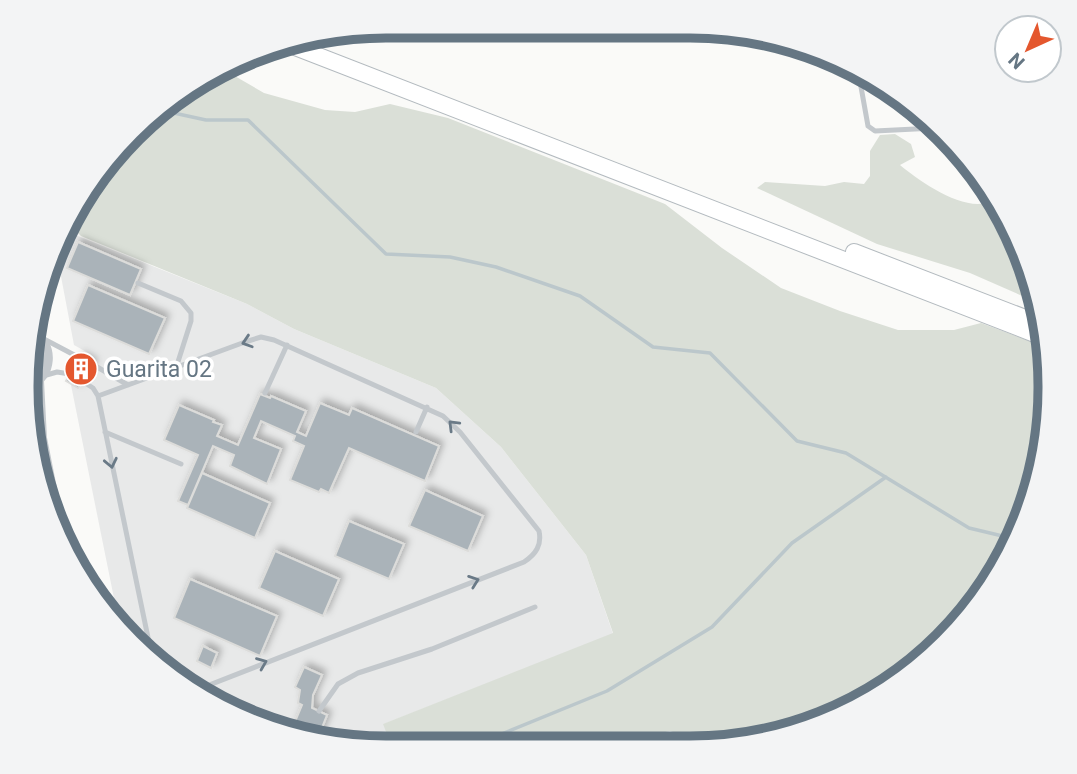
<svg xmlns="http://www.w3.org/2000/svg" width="1077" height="774" font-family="Roboto,sans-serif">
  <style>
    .built { fill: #e8e9e9 }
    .green { fill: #dadfd7 }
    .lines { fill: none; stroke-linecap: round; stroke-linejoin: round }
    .stream { stroke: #bbc7cb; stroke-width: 3.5 }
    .building { fill: #aab3b9; stroke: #dcdcda; stroke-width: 2; filter: url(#shadow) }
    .secondary-casing { stroke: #b3babf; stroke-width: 18 }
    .lane { stroke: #c3c8cc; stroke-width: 5 }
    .street { stroke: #c3c8cc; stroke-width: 10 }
    .secondary { stroke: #fff; stroke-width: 16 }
    .oneway { stroke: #6a7a87 }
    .labels { text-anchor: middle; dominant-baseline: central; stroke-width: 7; stroke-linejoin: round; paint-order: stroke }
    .poi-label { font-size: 23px; fill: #657683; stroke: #fff; text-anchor: start }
    .rim { fill: none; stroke: #657683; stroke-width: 9 }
  </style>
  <defs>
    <filter id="shadow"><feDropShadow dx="4" dy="-4" stdDeviation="3.5" flood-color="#0004"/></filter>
  </defs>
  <rect width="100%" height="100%" fill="#fafaf8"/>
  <!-- built -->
  <path class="built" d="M63,230L247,304L294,329L436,388L501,447L586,555L613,634L384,724L392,747H364L228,711L120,628L71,385L90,354L74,345L56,250Z"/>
  <!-- green -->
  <path class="green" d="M267,50V57L256,66H233V75L264,93L325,110L355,112L390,104L448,118L665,204L722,248L781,288L840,311L898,330H954L981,323L1035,343L1041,355L1050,411L1013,547L928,658L849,711L737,745H709L670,731L656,734L652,741L637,736L613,745L392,747L383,724L613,633L586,555L501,447L436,388L294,329L247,304L81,236L67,222L116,149L187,87Z
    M895,134L911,144L915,157L900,165C919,181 966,214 991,201L1032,271L1036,302L970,273L877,244L757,188L765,182L825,186L844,182L864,184L870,176V151L880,135Z"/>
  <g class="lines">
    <!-- stream -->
    <path class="stream" d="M160,110L206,120H248L386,254L450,257L496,267L580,296L653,347L710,353L797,441L846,453L969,528L1015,539
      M472,746L607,691L712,627L792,543L886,477"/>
  </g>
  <!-- building -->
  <path class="building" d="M78,242L141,269L130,295L67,268Z
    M88,285L165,318L149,354L73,321Z
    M81,356L93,363L78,388L66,381Z
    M260,394L270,398L271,396L306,411L297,432L306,436L320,403L349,415L352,408L439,446L425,481L349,448L329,493L321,489L319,492L290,480L304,446L293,441L295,436L261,421L254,438L281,449L267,484L230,466L234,455L213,446L188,505L178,501L198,455L164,440L179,405L214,420L213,422L222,425L217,436L238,445Z
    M202,473L270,503L255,538L187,508Z
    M425,490L483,516L468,551L409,526Z
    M349,521L404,544L389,579L335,556Z
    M275,551L339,579L323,616L259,588Z
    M190,579L277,616L260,656L174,618Z
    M203,646L217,653L211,668L197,661Z
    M304,667L322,675L313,695L312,708L327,715L319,735L294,724L302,705L298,703L300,690L295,687Z"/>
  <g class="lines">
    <defs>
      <path id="secondary" d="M285,43L1040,336
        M854,252L1038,323"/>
    </defs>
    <!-- secondary casing -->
    <use href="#secondary" class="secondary-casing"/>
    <!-- lane -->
    <path class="lane" d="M858,70L868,126L875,131L935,128
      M939,131L942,140L952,142
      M138,283L181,301L191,313V321L176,368
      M42,338L80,358
      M92,364L128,385
      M43,376L57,372L70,374
      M82,381L93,388L98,396L151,652
      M265,393L287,345
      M98,396L245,342L261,337L274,340L443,416L460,432L539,531C542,545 536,554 524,562L199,689
      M105,432L181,464
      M416,432L427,407
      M319,711L338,684L358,673L432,649L535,607
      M308,732L309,730"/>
    <!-- street -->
    <path class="street" d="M39,381L42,438L62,539
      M29,387C52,374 55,347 32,331
      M29,433L40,453"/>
    <!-- secondary -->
    <use href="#secondary" class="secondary"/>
  </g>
  <!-- one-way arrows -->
  <defs><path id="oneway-chevron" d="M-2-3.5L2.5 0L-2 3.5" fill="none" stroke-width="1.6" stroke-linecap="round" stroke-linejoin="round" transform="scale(1.75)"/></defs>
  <g class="oneway">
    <use href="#oneway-chevron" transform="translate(247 342) rotate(162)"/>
    <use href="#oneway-chevron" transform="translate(453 425) rotate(-135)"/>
    <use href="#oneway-chevron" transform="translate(111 463) rotate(78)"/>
    <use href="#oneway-chevron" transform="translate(474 581) rotate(-20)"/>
    <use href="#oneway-chevron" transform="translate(262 663) rotate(-22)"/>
  </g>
  <!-- icons -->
  <defs>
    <symbol id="building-disc" viewBox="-11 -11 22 22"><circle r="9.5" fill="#e4572e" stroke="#fff"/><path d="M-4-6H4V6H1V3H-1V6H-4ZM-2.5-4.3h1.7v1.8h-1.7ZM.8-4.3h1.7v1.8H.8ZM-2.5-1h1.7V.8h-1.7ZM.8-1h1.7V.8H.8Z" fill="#fff"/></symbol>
  </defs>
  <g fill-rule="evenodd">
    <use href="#building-disc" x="62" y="350" width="38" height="38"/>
  </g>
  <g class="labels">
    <!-- poi labels -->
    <g class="poi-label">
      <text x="106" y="369">Guarita 02</text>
    </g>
  </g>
  <!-- crop -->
  <path d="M0 0H1077V774H0ZM386 38H690A348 348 0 0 1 1038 386V388A348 348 0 0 1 690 736H386A348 348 0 0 1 38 388V386A348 348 0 0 1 386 38Z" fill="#f3f4f5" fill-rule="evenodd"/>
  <path class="rim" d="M386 38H690A348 348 0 0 1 1038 386V388A348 348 0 0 1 690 736H386A348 348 0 0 1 38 388V386A348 348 0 0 1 386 38Z"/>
  <!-- north arrow -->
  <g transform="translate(1028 49) rotate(224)"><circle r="33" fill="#ffffff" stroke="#c1c8cd" stroke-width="2"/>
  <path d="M0-5L12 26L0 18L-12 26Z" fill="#e4572e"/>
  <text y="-10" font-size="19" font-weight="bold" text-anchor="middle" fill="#657683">N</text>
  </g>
</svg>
